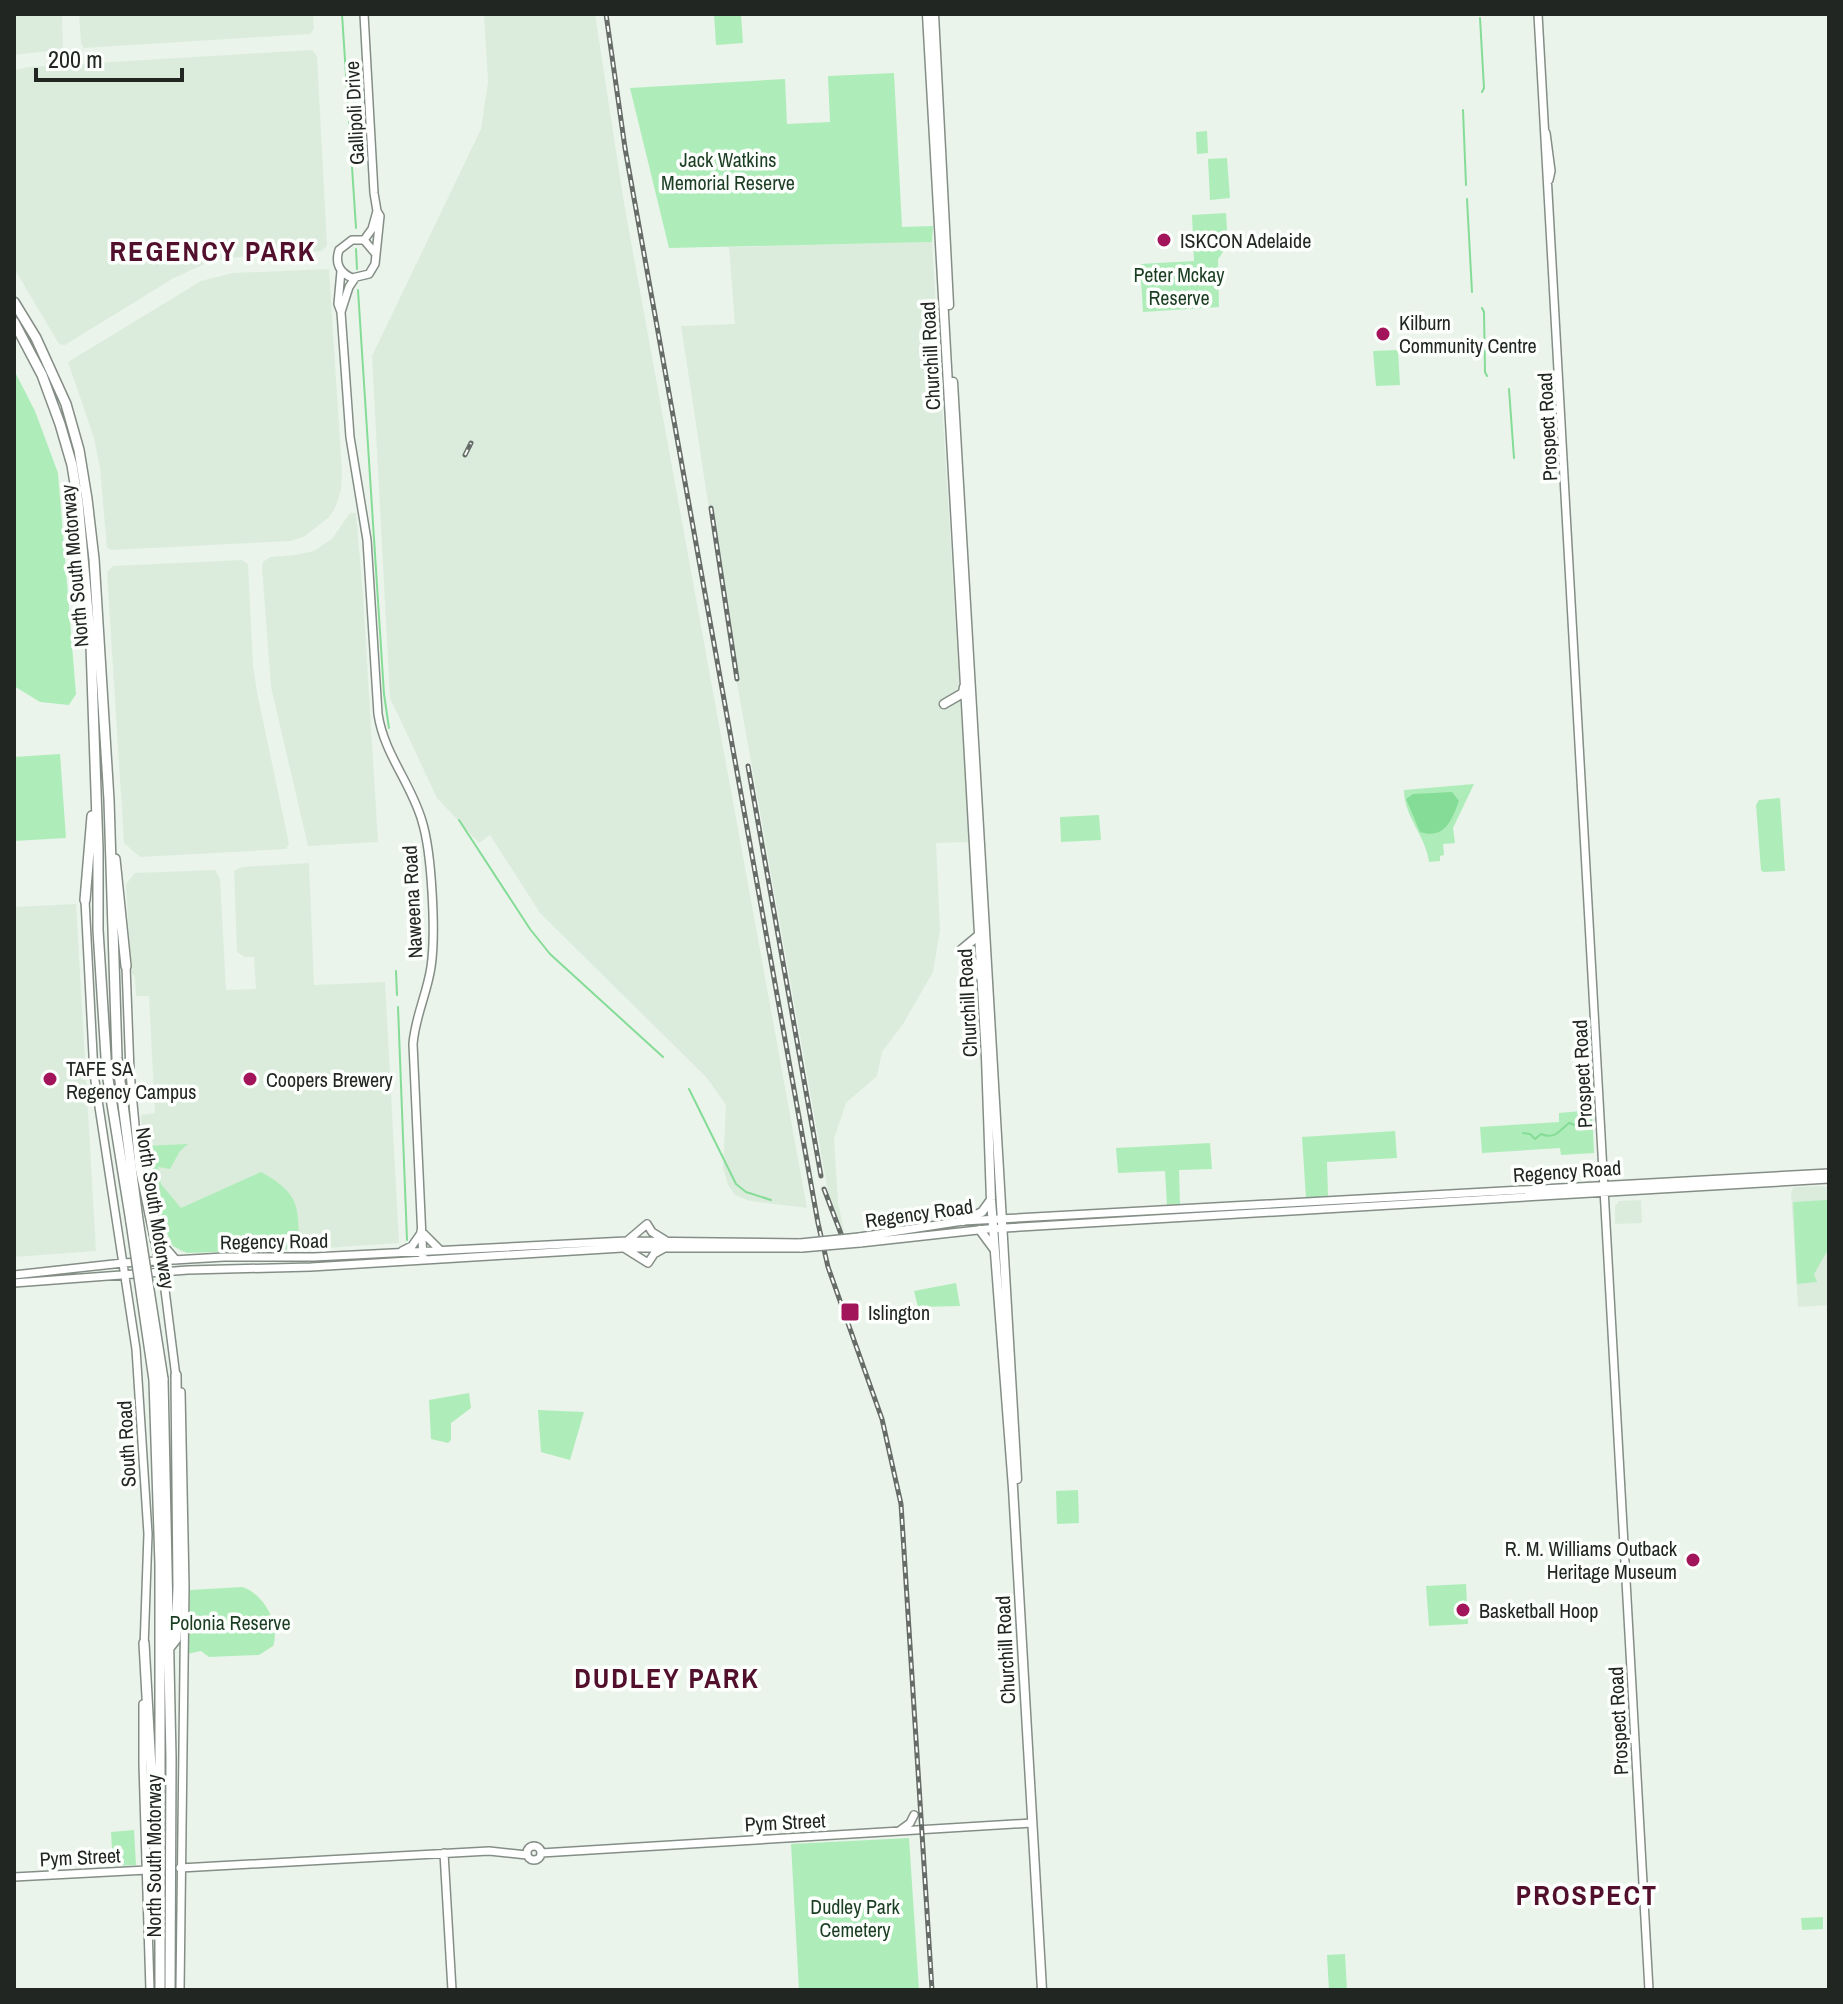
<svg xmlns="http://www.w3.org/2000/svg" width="1843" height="2004" font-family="'Archivo Narrow',sans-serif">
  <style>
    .built { fill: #dbecdd }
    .green { fill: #aeedb9 }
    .water { fill: #85dc97 }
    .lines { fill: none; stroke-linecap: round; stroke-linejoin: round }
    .stream { stroke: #85dc97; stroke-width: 2 }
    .secondary-casing { stroke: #858e86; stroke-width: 10 }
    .primary-casing { stroke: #858e86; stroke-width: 11 }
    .highway-casing { stroke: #858e86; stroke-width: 12 }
    .secondary { stroke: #fff; stroke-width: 7 }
    .primary { stroke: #fff; stroke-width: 8 }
    .highway { stroke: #fff; stroke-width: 9 }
    .rail-casing { stroke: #666c67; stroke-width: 5 }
    .rail { stroke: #fdfffd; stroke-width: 2; stroke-dasharray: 6; stroke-linecap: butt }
    .secondary-bridge-casing { stroke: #858e86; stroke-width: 10; stroke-linecap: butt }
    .highway-bridge-casing { stroke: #858e86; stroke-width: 12; stroke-linecap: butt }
    .secondary-bridge { stroke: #fff; stroke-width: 7 }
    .highway-bridge { stroke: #fff; stroke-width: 9 }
    .poi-dot { fill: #a3155a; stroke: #fdfffd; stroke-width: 3 }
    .labels { text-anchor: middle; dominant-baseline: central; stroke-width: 7; stroke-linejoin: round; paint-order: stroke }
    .street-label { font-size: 20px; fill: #222622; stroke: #fdfffd }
    .park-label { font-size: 20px; fill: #1b3e23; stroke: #fdfffd }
    .poi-label { font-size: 20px; fill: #222622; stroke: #fdfffd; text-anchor: start }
    .district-label { font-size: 28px; font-weight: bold; letter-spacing: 2px; fill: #52102d; stroke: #fdfffd }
  </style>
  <rect width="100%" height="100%" fill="#eaf4eb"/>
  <!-- built -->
  <path class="built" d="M14,14H62L63,47L57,50L14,55Z
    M79,14H313L314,29L310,34L84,48L81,43Z
    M484,14H595L624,203L807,1208L750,1201L735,1195L728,1185L723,1168L726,1105L707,1078L540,913L490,835L479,843L437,798L390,698L372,356L481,129L488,82Z
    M312,50L317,56L327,246L322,251L225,258L204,264L172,279L65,345L59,344L14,268V70L29,67Z
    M932,242L969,842L936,843L940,930L933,972L903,1024L882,1052L877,1076L846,1103L834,1139L838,1202L844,1231H840L828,1192L728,633L681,326L735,324L729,247Z
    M329,269L342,473L341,490L335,508L329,517L305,536L291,541L112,550L107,548L100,468L94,438L68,362L201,281L233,273Z
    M350,513H356L363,595L378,842L308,846L271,687L262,567L263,562L270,557L295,555L314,551L332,539Z
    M242,560L248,564L253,666L257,692L289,844L286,849L140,857L124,843L107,572L113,566Z
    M309,863L314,985L385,982L399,1243L313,1249L182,1252L173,1246L162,1222L153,1179L143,1151L141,1115L155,1113L149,996H136L135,977L131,972L126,884L135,873L215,870L220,879L226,990L256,989L254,957H245L237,952L234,871L242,867Z
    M76,904L96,1251L14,1257V907Z
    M1822,1186L1829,1189V1305L1798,1307L1791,1192L1794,1187Z
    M1641,1200L1642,1223L1615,1224V1206L1619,1201Z"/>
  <!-- green -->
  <path class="green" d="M714,14H741L743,43L716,45Z
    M894,73L902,227L933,226L932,242L669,248L630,88L785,79L787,124L830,122L828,76Z
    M1207,131L1208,153L1197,154L1196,132Z
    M1227,158L1230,198L1210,200L1208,159Z
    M1226,213L1228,245L1218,259L1219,307L1143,312L1140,264L1194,261L1192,215Z
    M1398,350L1400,385L1376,386L1373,351Z
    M14,370L35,411L58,473L76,694L69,705L40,702L14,686Z
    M60,754L66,838L14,841V757Z
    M1474,784L1453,828L1455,843L1443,844L1444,855L1440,856V861L1429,862C1426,836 1404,817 1404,790Z
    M1780,798L1785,871L1763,872L1761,870L1756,805L1759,800Z
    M1099,815L1101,840L1061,842L1060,817Z
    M1592,1110L1594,1153L1561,1155L1560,1148L1482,1153L1480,1127L1559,1122V1113Z
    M1395,1131L1397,1158L1327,1162L1328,1196L1306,1198L1302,1137Z
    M1210,1143L1212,1169L1179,1170L1180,1204L1167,1205L1165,1171L1118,1173L1116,1148Z
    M188,1144L180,1151L170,1169L158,1167L161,1184L181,1208L261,1172C299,1193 300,1206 298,1249L187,1253L173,1246L162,1222L144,1146Z
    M1827,1200L1829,1202V1248L1814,1274L1817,1282L1797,1284L1793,1202Z
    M956,1283L960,1306L918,1307L914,1291Z
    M469,1393L471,1408L451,1423V1440L448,1443L431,1439L429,1400Z
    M538,1410L584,1412L570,1460L541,1452Z
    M1078,1490L1079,1523L1057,1524L1056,1491Z
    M1466,1584L1468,1624L1429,1626L1426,1586Z
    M242,1587C263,1593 281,1624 273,1646L259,1655L209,1657L201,1651L187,1654L190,1590Z
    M134,1830L136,1865L113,1866L111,1832Z
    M909,1838L919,1990H799L791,1844Z
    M1823,1917V1929L1802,1930L1801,1918Z
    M1345,1954L1347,1990H1329L1327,1955Z"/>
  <!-- water -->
  <path class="water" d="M1452,792L1459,801C1452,820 1444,840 1420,832L1406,799L1413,794Z"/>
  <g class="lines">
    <!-- stream -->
    <path class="stream" d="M342,14L356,228
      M1480,18L1484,88L1482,92
      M1463,110L1466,185
      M1467,199L1472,292
      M356,249L357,269
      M358,290L384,694L389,728
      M1482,308L1484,312L1485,372L1487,376
      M1509,389L1514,458
      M459,820L530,929L550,954L663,1057
      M396,971L397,995
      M398,1007L407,1240
      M689,1089L736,1184L746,1192L771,1200
      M1523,1133L1530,1134L1535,1139L1541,1134C1555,1140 1560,1130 1569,1123L1587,1129"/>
    <defs>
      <path id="secondary" d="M364,14L374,193L377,211L380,216L375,264L369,274L352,278C339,272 335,263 339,250L352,240H364L375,253
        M1538,14L1649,1990
        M1546,133L1551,171L1549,180
        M364,240L372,229L377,211
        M341,271L338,304L341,312L350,437L367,540L378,714C384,754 411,783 422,821C432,853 436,934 431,967C427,994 415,1017 413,1044L423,1260
        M341,312L349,287L355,278
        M85,900L94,1074L136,1349L148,1534L144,1648
        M126,966L130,1072L139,1167L165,1290L176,1377
        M154,1215L164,1246L176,1260
        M421,1231L439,1249
        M859,1237L963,1221L1829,1173
        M627,1241L647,1224L652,1232L665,1240
        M860,1243L987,1229L1829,1179
        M624,1248L648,1263L654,1254L663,1249
        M402,1251L412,1246L421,1233
        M14,1275L123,1263L224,1257H314L626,1241L800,1243
        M14,1283L188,1270L311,1267L622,1248H802
        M143,1704V1764L150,1990
        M899,1831L910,1823L914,1815
        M527 1853a7 7 0 1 1 14 0a7 7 0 1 1-14 0Z
        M444,1853L452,1990
        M541,1853L1032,1823
        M180,1868L489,1851L527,1855
        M14,1877L147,1870
        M180,1990L185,1586L181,1392"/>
      <path id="primary" d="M927,14L986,1057L991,1200L1013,1488L1042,1990
        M934,14L949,305
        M953,382L1017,1479
        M944,704L963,693L964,687
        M979,935L961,950L972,960L980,976
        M963,1221L982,1212L990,1201
        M980,1230L994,1249"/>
      <path id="highway" d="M14,302L36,338L66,404L79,450L87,499L94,559L109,800L117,1058L138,1220
        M14,322L42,375L60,424L72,465L78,502L91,646L98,849V930L107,1073L131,1222
        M115,859L126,966
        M85,900L92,816
        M163,1379L171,1758L170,1990
        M154,1380L160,1564V1990
        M144,1643L153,1803
        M169,1648L176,1639L178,1587L176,1375"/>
    </defs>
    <!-- secondary casing -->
    <use href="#secondary" class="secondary-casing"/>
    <!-- primary casing -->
    <use href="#primary" class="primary-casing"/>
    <!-- highway casing -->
    <use href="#highway" class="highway-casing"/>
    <!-- secondary -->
    <use href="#secondary" class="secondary"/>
    <!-- primary -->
    <use href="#primary" class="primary"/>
    <!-- highway -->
    <use href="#highway" class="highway"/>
    <defs>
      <path id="rail" d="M606,14L625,148L818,1223L828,1267L882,1419L901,1504L932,1990
        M465,455L471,443
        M711,508L737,679
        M748,766L821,1176
        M824,1189L843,1239"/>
    </defs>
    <!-- rail casing -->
    <use href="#rail" class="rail-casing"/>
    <!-- rail -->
    <use href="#rail" class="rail"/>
    <defs>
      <path id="secondary-bridge" d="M800,1243L859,1237
        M802,1248L860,1243"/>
      <path id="highway-bridge" d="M138,1220L163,1379
        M131,1222L154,1380"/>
    </defs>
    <!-- secondary-bridge casing -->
    <use href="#secondary-bridge" class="secondary-bridge-casing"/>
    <!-- highway-bridge casing -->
    <use href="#highway-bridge" class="highway-bridge-casing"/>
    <!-- secondary-bridge -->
    <use href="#secondary-bridge" class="secondary-bridge"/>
    <!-- highway-bridge -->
    <use href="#highway-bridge" class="highway-bridge"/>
  </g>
  <!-- markers -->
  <g class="poi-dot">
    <circle cx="1164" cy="240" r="8"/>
    <circle cx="1383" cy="334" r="8"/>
    <circle cx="50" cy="1079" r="8"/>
    <circle cx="250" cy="1079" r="8"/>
    <rect x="840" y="1302" width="20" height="20" rx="4"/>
    <circle cx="1693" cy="1560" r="8"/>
    <circle cx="1463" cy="1610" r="8"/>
  </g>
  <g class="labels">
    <!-- street labels -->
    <g class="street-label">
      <text transform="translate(354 113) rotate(-93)">Gallipoli Drive</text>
      <text transform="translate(930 356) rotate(-93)">Churchill Road</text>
      <text transform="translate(1547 427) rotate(-93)">Prospect Road</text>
      <text transform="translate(74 566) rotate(-95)">North South Motorway</text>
      <text transform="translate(412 902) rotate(-93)">Naweena Road</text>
      <text transform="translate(967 1003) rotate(-93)">Churchill Road</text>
      <text transform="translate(1582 1074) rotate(-93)">Prospect Road</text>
      <text transform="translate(1567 1171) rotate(-4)">Regency Road</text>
      <text transform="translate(156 1208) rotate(81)">North South Motorway</text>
      <text transform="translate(919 1213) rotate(-8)">Regency Road</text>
      <text transform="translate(274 1241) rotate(-1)">Regency Road</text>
      <text transform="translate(126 1444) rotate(-93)">South Road</text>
      <text transform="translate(1005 1650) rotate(-93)">Churchill Road</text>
      <text transform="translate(1618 1721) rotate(-93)">Prospect Road</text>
      <text transform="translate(785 1822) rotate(-3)">Pym Street</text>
      <text transform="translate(153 1856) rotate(-90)">North South Motorway</text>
      <text transform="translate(80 1857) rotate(-3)">Pym Street</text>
    </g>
    <!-- park labels -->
    <g class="park-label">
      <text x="728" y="159">Jack Watkins<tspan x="728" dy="23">Memorial Reserve</tspan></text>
      <text x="1179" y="274">Peter Mckay<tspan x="1179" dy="23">Reserve</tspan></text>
      <text x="230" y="1622">Polonia Reserve</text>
      <text x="855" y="1906">Dudley Park<tspan x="855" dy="23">Cemetery</tspan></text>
    </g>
    <!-- poi labels -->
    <g class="poi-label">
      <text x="1180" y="240">ISKCON Adelaide</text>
      <text x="1399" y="322">Kilburn<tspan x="1399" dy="23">Community Centre</tspan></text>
      <text x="66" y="1068">TAFE SA<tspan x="66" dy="23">Regency Campus</tspan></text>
      <text x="266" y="1079">Coopers Brewery</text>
      <text x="868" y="1312">Islington</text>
      <text x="1677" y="1548" text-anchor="end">R. M. Williams Outback<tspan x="1677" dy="23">Heritage Museum</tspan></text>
      <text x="1479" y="1610">Basketball Hoop</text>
    </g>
    <!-- district labels -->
    <g class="district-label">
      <text x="213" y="251">REGENCY PARK</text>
      <text x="667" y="1678">DUDLEY PARK</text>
      <text x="1587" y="1895">PROSPECT</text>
    </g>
  </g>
  <!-- border -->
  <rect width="1843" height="2004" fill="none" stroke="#222622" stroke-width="32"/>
  <!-- scale -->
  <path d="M36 68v12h146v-12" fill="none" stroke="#222622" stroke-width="4"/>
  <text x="48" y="68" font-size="24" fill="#222622" stroke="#fdfffd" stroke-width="6" paint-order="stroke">200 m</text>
</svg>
